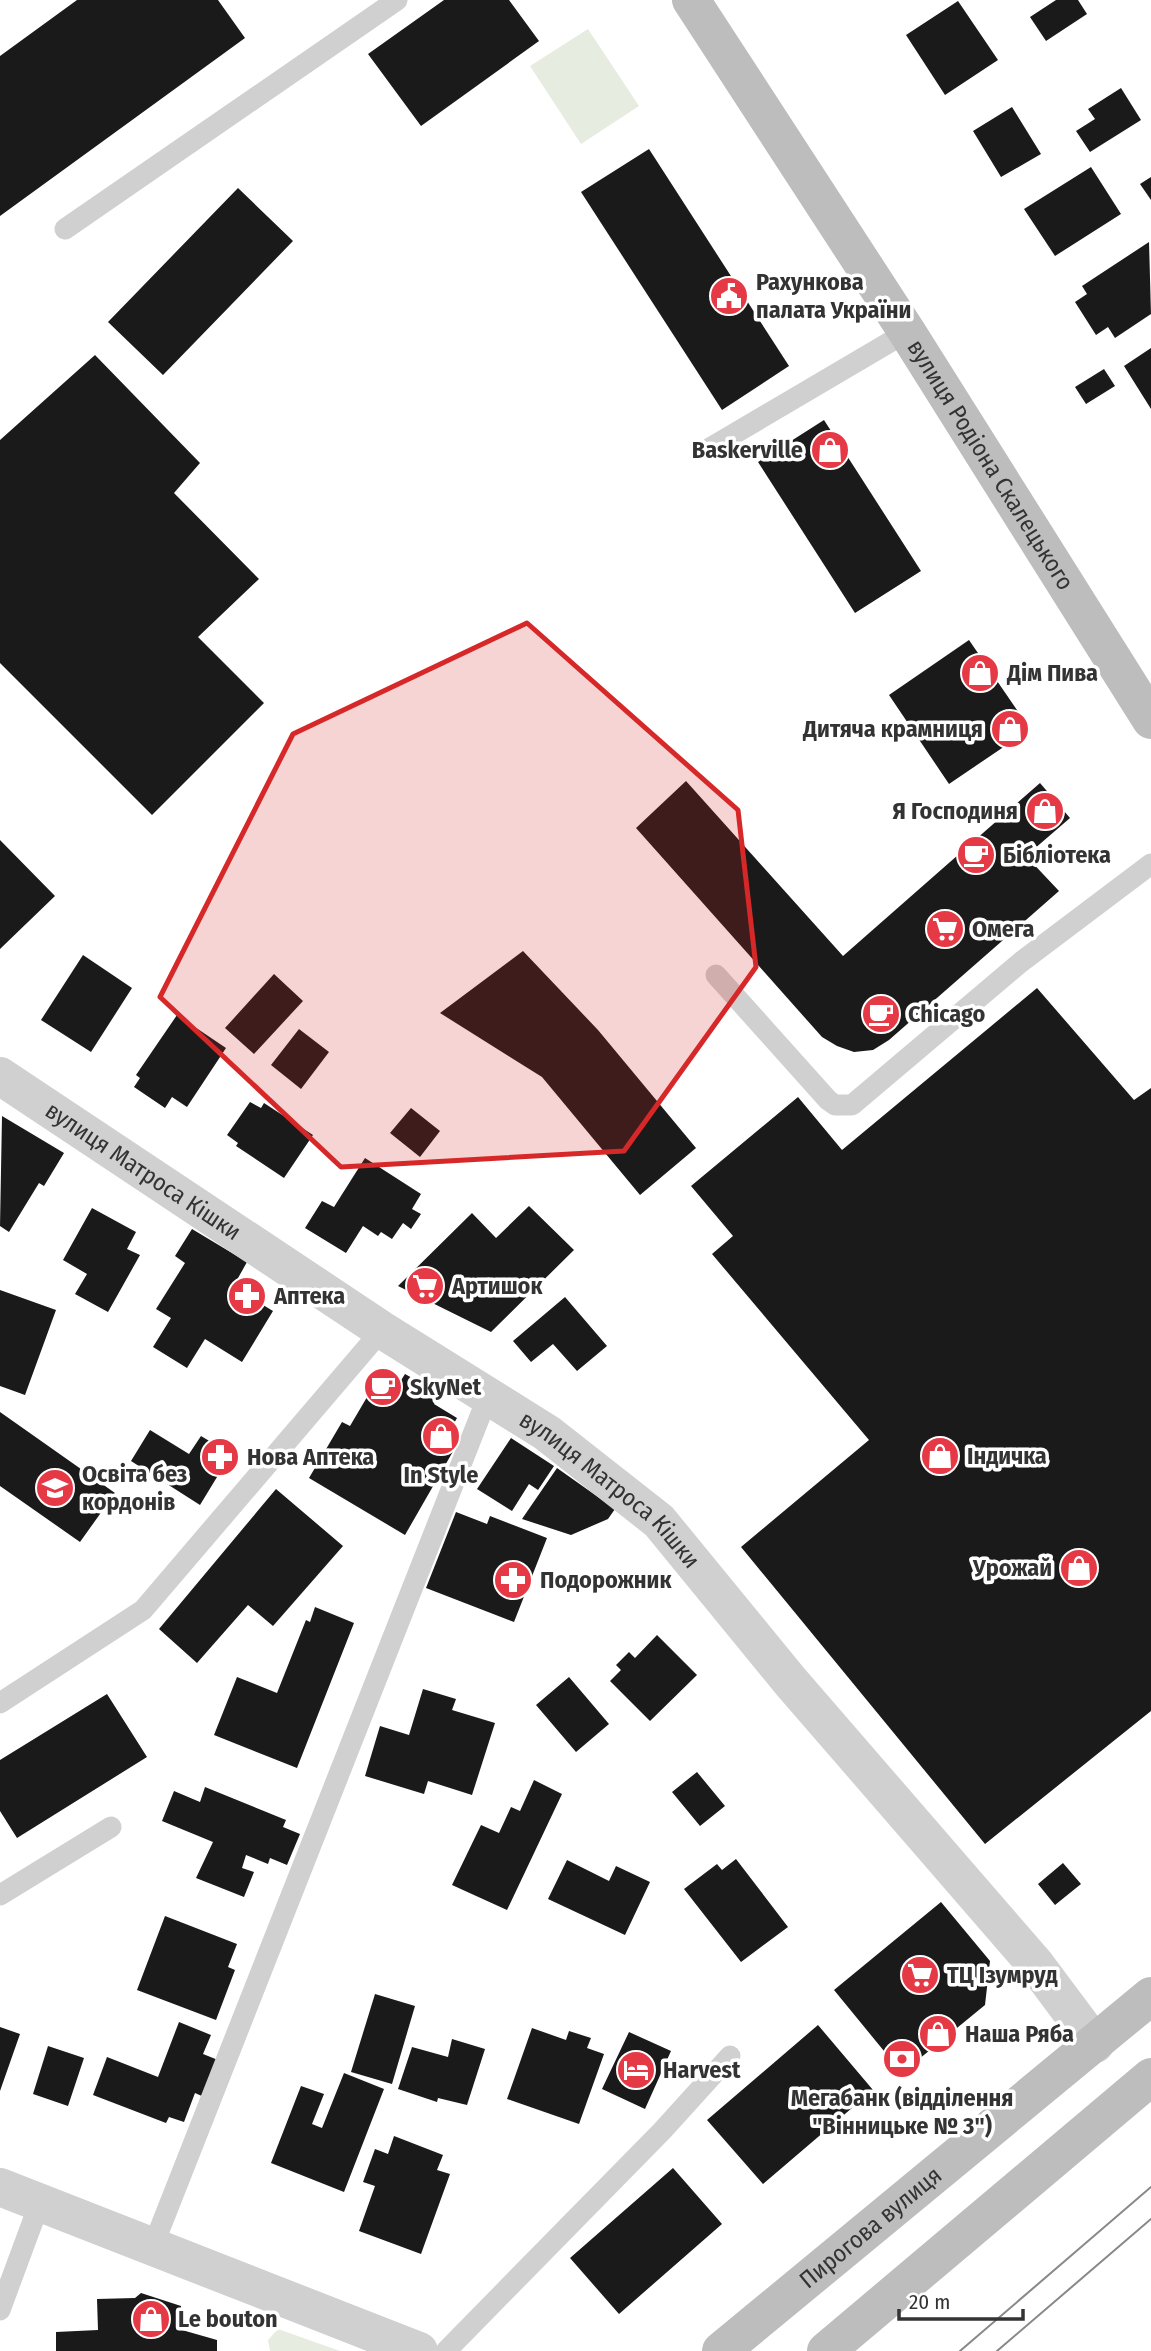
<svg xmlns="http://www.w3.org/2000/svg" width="1151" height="2351" font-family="'Fira Sans Condensed',sans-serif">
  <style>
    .green { fill: #e6ecdf }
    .building { fill: #1a1a1a }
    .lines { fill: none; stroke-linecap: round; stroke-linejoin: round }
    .lane { stroke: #d0d0d0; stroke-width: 21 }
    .street { stroke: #d0d0d0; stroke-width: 38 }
    .secondary { stroke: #bdbdbd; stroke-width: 38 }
    .tram { stroke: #888; stroke-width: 2 }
    .marked { fill: #d62828; fill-opacity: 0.2; stroke: #d62828; stroke-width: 5; stroke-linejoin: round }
    .labels { text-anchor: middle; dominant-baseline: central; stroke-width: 7; stroke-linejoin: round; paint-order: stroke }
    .poi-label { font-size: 24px; font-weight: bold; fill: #333; stroke: #fff; text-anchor: start }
    .street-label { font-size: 24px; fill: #333; stroke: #fff }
  </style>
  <rect width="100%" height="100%" fill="#fff"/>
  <!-- green -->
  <path class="green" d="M588,29L639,106L581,144L530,66Z
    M278,2329L340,2351H270L268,2340Z"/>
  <!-- building -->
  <path class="building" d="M77,0H218L245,38L0,216V56Z
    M444,0H509L539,41L421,126L368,54Z
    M1056,0H1078L1087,14L1046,41L1030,17Z
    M958,1L998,60L945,95L906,35Z
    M1121,88L1141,120L1090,152L1076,131L1095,119L1088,109Z
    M1012,107L1041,154L1001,177L973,131Z
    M649,149L789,366L722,410L581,192Z
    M1091,167L1121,214L1055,256L1024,209Z
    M1151,177V200L1140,184Z
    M238,188L293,241L163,375L108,322Z
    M1149,242L1151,314L1115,338L1108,327L1096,335L1075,302L1087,294L1082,286Z
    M1151,348V409L1124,366Z
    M95,355L200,463L174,493L259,579L198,637L264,703L152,815L0,663V440Z
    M1104,369L1115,386L1086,404L1075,387Z
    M824,420L921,571L855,613L758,462Z
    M969,640L1030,729L949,784L889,695Z
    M686,781L843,956L1040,783L1070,818L1026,856L1059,891L889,1040L873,1050L854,1052L837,1046L822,1037L636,828Z
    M0,840L55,896L0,949Z
    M523,951L598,1030L696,1148L640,1195L542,1077L440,1013Z
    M83,955L132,988L91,1052L41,1020Z
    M274,974L303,1001L254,1054L225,1028Z
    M1037,988L1134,1100L1151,1088V1711L985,1844L741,1547L869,1440L712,1254L733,1236L691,1186L798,1097L842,1150Z
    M177,1015L226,1048L187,1107L172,1097L165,1108L134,1087L140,1078L136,1075Z
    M299,1029L329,1052L301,1089L271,1065Z
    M250,1102L261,1108L264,1103L313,1135L284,1178L236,1146L238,1143L227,1135Z
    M411,1108L440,1131L420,1157L390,1133Z
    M2,1116L64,1153L44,1186L39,1183L9,1232L0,1226Z
    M365,1158L421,1194L412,1209L421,1214L411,1229L403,1223L392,1239L381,1232L378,1236L363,1226L346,1253L305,1228L322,1201L334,1207Z
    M529,1206L574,1250L491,1332L398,1286L472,1213L496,1238Z
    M92,1208L136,1232L127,1249L140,1255L108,1312L75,1294L87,1274L63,1260Z
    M192,1229L247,1262L233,1287L273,1311L242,1362L205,1339L187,1368L153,1347L171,1318L156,1309L185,1263L175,1256Z
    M0,1290L56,1310L25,1395L0,1386Z
    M565,1297L607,1346L577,1371L553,1344L531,1362L513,1341Z
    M405,1374L439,1393L434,1404L457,1418L448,1434L459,1441L405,1535L309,1478L342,1422L350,1426L380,1375L398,1385Z
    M0,1412L115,1493L80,1542L0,1486Z
    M150,1430L189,1454L201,1436L231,1454L200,1505L131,1461Z
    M511,1438L554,1466L538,1490L529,1484L512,1511L477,1489Z
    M557,1468L615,1509L608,1519L571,1535L522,1519Z
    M276,1489L343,1546L273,1626L248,1605L197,1663L159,1629Z
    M456,1512L487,1524L490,1516L547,1538L514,1622L426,1588Z
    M315,1607L354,1623L297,1768L214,1735L237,1677L277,1693L306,1620L310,1622Z
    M657,1635L697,1675L650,1721L610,1681L621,1670L616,1665L629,1652L635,1658Z
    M569,1677L609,1724L576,1752L536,1705Z
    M423,1689L456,1699L452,1710L495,1723L472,1795L428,1781L424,1794L365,1776L380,1726L409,1735Z
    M107,1694L147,1757L17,1838L0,1811V1760Z
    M697,1772L725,1806L700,1826L672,1792Z
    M534,1780L562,1794L507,1910L452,1885L481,1825L499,1833L511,1807L520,1811Z
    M205,1787L286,1820L283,1827L300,1834L287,1865L270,1858L268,1864L246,1855L242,1868L254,1872L244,1897L196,1878L213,1842L162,1821L174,1791L200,1802Z
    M736,1859L788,1927L741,1962L684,1889L717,1864L722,1870Z
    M567,1860L609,1881L616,1866L650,1882L625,1935L548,1899Z
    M1063,1863L1081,1884L1055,1905L1038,1884Z
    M941,1902L990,1961L985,2005L902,2073L834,1990Z
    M165,1916L237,1944L228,1967L235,1970L216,2020L137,1990Z
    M375,1994L415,2006L392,2084L351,2072Z
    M179,2022L211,2035L203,2054L218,2060L204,2097L195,2093L184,2122L169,2117L166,2123L93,2095L107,2057L158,2077Z
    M818,2025L873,2090L763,2184L707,2120Z
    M0,2027L20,2034L0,2091Z
    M532,2028L566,2040L569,2031L591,2038L587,2048L604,2054L579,2124L507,2099Z
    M629,2032L671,2051L645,2109L602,2089Z
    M452,2039L485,2049L467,2105L438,2098L437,2102L398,2089L412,2047L448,2057Z
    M48,2046L84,2058L68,2106L33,2094Z
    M344,2073L384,2089L344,2192L271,2163L301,2086L324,2094L312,2124L322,2128Z
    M394,2136L443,2155L437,2170L450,2174L421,2254L359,2231L375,2186L363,2182L375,2149L388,2154Z
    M673,2168L722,2224L619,2314L570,2258Z
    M141,2293L181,2306L182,2330L217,2340V2351H56V2332L98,2330L97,2299L135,2298Z"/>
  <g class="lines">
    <!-- lane -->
    <path class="lane" d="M65,229L397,0
      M710,448L907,332
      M716,975L828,1100L835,1105H852L1021,962L1151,864
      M0,1703L143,1610L382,1330
      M0,1895L111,1827
      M153,2246L488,1396
      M0,2310L40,2202
      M446,2351L662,2131L730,2056"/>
    <!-- street -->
    <g class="street">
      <path id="s1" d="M0,1076L382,1330L547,1433L659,1521L790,1681L1036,1965L1095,2044"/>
      <path d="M0,2187L419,2351"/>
    </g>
    <!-- secondary -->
    <g class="secondary">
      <path id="s2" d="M691,0L907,332L1151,720"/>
      <path id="s3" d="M721,2351L1151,1996"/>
      <path d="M826,2351L1151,2077"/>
    </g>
    <!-- tram -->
    <path class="tram" d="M960,2351L1151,2187
      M997,2351L1151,2219"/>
  </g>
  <!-- marked area -->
  <path class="marked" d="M527,623L738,810L756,967L624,1151L341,1167L160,997L293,734Z"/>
  <!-- icons -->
  <defs>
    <symbol id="civic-disc" viewBox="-11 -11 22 22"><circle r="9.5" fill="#e63946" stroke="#fff"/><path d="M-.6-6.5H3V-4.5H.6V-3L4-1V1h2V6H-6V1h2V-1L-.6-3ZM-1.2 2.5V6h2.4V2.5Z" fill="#fff"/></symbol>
    <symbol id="shop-disc" viewBox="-11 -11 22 22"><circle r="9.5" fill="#e63946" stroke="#fff"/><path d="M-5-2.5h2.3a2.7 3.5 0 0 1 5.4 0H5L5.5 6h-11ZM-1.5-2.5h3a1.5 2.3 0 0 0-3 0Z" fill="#fff"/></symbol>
    <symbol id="cafe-disc" viewBox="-11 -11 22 22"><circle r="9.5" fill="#e63946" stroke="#fff"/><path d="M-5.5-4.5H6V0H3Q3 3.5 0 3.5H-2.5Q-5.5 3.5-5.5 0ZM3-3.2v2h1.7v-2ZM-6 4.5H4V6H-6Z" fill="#fff"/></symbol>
    <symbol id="supermarket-disc" viewBox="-11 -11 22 22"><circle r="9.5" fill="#e63946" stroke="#fff"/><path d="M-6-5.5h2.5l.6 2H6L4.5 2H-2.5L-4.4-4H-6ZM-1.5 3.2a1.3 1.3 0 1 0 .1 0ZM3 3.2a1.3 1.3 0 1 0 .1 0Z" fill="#fff"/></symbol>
    <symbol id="pharmacy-disc" viewBox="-11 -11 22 22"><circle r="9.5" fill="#e63946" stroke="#fff"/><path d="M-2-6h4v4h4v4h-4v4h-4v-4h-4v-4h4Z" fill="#fff"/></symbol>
    <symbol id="school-disc" viewBox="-11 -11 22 22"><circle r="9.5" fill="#e63946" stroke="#fff"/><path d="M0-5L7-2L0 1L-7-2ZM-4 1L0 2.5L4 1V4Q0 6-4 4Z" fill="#fff"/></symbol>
    <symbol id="bank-disc" viewBox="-11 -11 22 22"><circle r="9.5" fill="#e63946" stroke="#fff"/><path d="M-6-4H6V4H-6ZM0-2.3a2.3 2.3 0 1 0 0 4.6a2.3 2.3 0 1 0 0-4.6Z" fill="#fff"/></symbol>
    <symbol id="hotel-disc" viewBox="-11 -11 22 22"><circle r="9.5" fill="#e63946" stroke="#fff"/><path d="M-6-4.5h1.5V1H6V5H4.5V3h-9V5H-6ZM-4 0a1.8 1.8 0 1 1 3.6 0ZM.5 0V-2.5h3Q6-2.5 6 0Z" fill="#fff"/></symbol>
  </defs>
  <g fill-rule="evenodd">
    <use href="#civic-disc" x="707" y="274" width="44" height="44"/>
    <use href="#shop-disc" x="808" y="428" width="44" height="44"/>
    <use href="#shop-disc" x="958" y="651" width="44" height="44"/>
    <use href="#shop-disc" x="988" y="707" width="44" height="44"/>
    <use href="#shop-disc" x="1023" y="789" width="44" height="44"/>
    <use href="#cafe-disc" x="954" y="833" width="44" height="44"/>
    <use href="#supermarket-disc" x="923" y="907" width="44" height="44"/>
    <use href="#cafe-disc" x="859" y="992" width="44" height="44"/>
    <use href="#supermarket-disc" x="403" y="1264" width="44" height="44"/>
    <use href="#pharmacy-disc" x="225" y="1274" width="44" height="44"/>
    <use href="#cafe-disc" x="361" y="1365" width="44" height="44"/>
    <use href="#shop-disc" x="419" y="1414" width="44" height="44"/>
    <use href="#shop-disc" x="918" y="1434" width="44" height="44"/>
    <use href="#pharmacy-disc" x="198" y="1435" width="44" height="44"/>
    <use href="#school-disc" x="33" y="1466" width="44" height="44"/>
    <use href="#shop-disc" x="1057" y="1546" width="44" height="44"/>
    <use href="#pharmacy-disc" x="491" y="1558" width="44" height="44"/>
    <use href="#supermarket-disc" x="898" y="1953" width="44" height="44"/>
    <use href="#shop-disc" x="916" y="2012" width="44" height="44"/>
    <use href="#bank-disc" x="880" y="2037" width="44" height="44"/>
    <use href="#hotel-disc" x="614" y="2048" width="44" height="44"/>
    <use href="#shop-disc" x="129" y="2297" width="44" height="44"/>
  </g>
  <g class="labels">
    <!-- poi labels -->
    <g class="poi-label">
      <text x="756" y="282">Рахункова<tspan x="756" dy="28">палата України</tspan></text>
      <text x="803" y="450" text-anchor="end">Baskerville</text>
      <text x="1007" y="673">Дім Пива</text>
      <text x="983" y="729" text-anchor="end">Дитяча крамниця</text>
      <text x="1018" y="811" text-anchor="end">Я Господиня</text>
      <text x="1003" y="855">Бібліотека</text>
      <text x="972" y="929">Омега</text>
      <text x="908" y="1014">Chicago</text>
      <text x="452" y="1286">Артишок</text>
      <text x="274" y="1296">Аптека</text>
      <text x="410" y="1387">SkyNet</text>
      <text x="967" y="1456">Індичка</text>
      <text x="247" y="1457">Нова Аптека</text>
      <text x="82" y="1474">Освіта без<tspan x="82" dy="28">кордонів</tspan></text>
      <text x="441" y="1475" text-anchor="middle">In Style</text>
      <text x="1052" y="1568" text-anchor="end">Урожай</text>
      <text x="540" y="1580">Подорожник</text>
      <text x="947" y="1975">ТЦ Ізумруд</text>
      <text x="965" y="2034">Наша Ряба</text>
      <text x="663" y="2070">Harvest</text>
      <text x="902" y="2098" text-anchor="middle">Мегабанк (відділення<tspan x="902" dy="28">"Вінницьке № 3")</tspan></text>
      <text x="178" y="2319">Le bouton</text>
    </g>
    <!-- street labels -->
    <g class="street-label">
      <text stroke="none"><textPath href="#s2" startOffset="553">вулиця Родіона Скалецького</textPath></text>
      <text stroke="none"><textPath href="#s1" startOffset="172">вулиця Матроса Кішки</textPath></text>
      <text stroke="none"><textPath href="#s1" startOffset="738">вулиця Матроса Кішки</textPath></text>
      <text stroke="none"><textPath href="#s3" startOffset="194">Пирогова вулиця</textPath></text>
    </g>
  </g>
  <!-- scale -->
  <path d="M899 2309v10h124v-10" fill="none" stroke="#333333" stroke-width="3.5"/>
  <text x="909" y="2309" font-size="21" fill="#333333" stroke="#ffffff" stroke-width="5" paint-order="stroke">20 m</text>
</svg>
